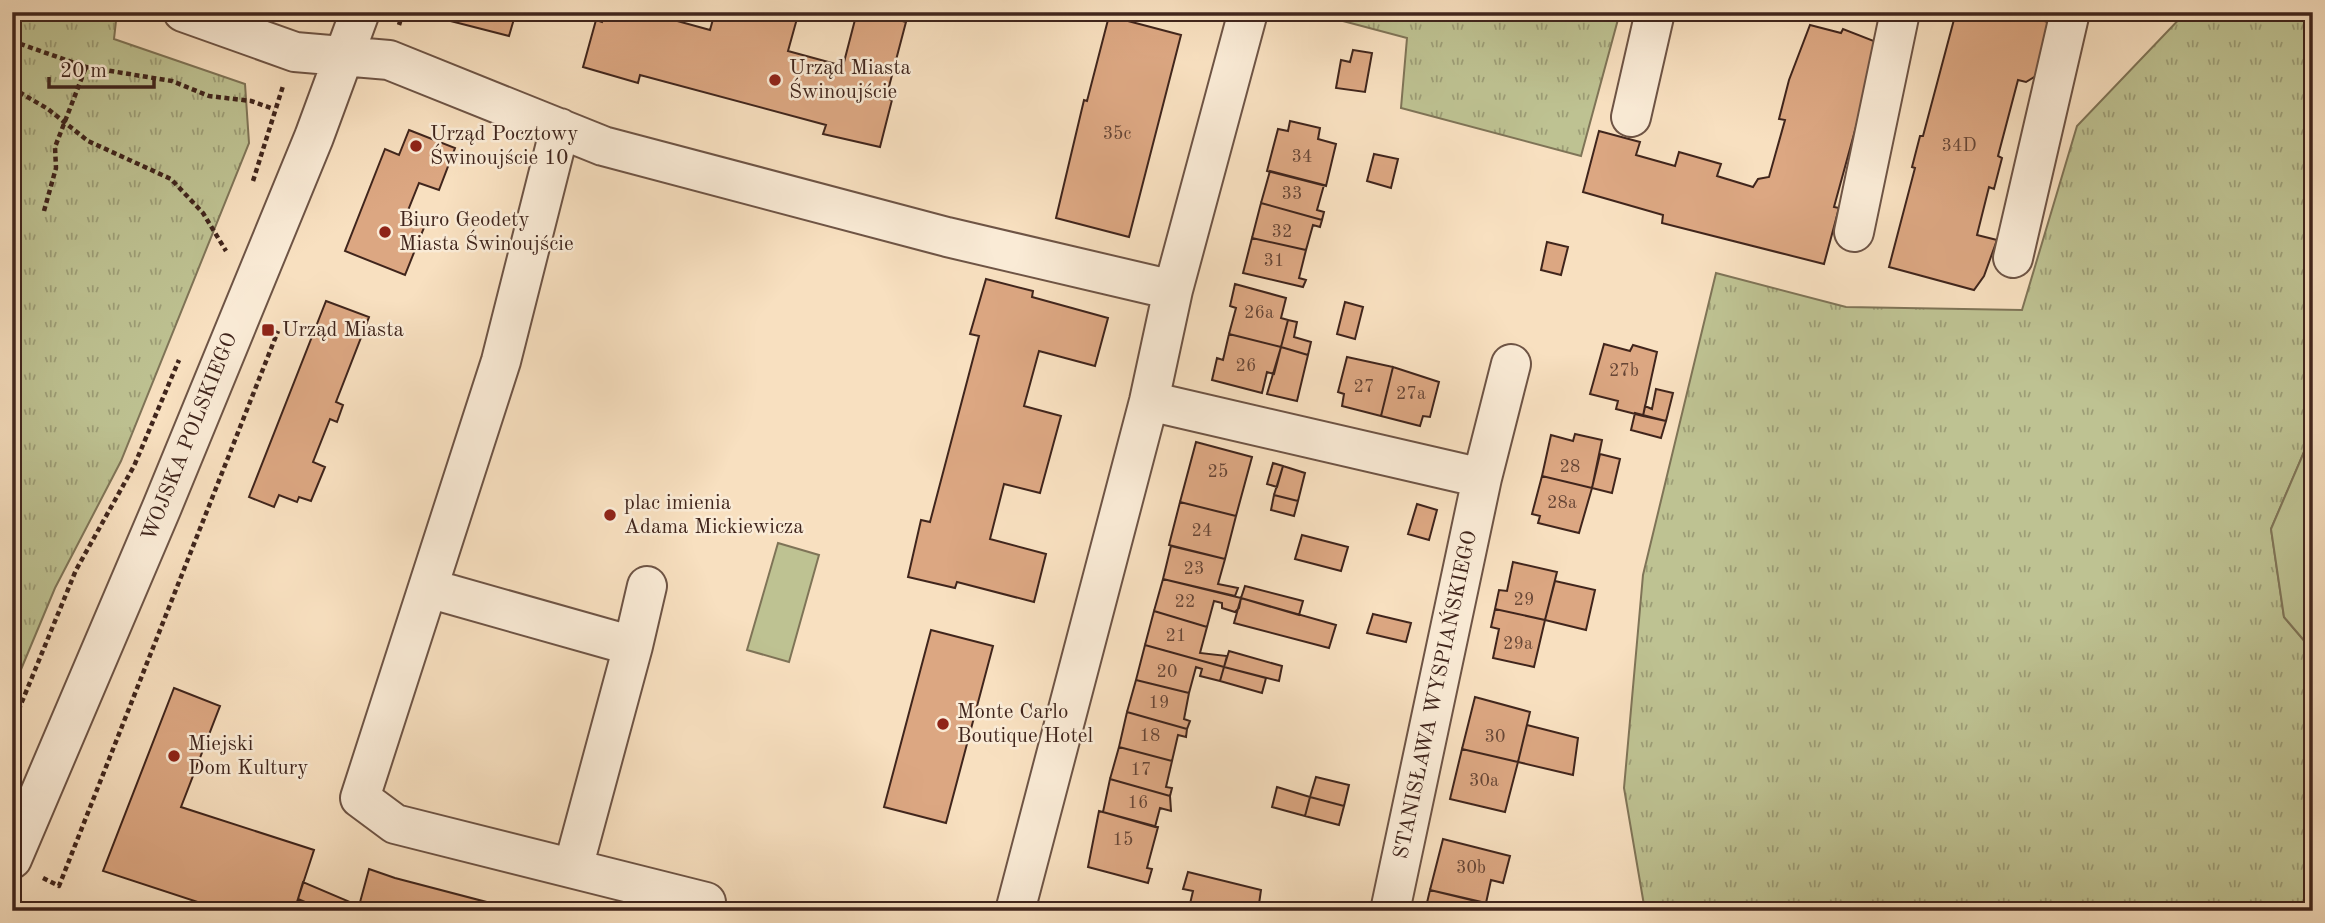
<svg xmlns="http://www.w3.org/2000/svg" width="2325" height="923" font-family="'Old Standard TT',serif">
  <style>
    .grass { fill: url(#grass-tufts); stroke: #7f7457; stroke-width: 2 }
    .garden { fill: #bec292; stroke: #7f7457; stroke-width: 2 }
    .building { fill: #dca782; stroke: #40251c; stroke-width: 2 }
    .lines { fill: none; stroke-linecap: round; stroke-linejoin: round }
    .minor-casing { stroke: #6e5445; stroke-width: 42 }
    .path { stroke: #40251c; stroke-width: 4.5; stroke-dasharray: 5 3.5; stroke-linecap: butt }
    .minor { stroke: #faebd6; stroke-width: 38 }
    .poi-dot { fill: #8f2418; stroke: #faebd6; stroke-width: 2.5 }
    .labels { text-anchor: middle; dominant-baseline: central; stroke-width: 5; stroke-linejoin: round; paint-order: stroke }
    .number-label { font-size: 18px; fill: #674636 }
    .poi-label { font-size: 21px; fill: #40251c; stroke: #faebd6; text-anchor: start }
    .street-label { font-size: 21px; fill: #40251c; stroke: #faebd6 }
  </style>
  <defs>
    <pattern id="grass-tufts" width="24" height="20" patternUnits="userSpaceOnUse" patternTransform="scale(1.75)"><rect width="24" height="20" fill="#bec292"/><path d="M3 7l-1-3M5 7V3M7 7l1-3M15 17l-1-3M17 17v-4M19 17l1-3" fill="none" stroke="#9c9d76"/></pattern>
  </defs>
  <rect width="100%" height="100%" fill="#f8e0c0"/>
  <filter id="stains"><feTurbulence type="fractalNoise" baseFrequency=".00286" numOctaves="4"/><feColorMatrix values="0 0 0 0 .2 0 0 0 0 .09 0 0 0 0 .02 0 0 0 .5 -.17"/></filter>
  <radialGradient id="worn" r=".72"><stop offset=".6" stop-color="#630" stop-opacity="0"/><stop offset="1" stop-color="#630" stop-opacity=".3"/></radialGradient>
  <!-- grass -->
  <path class="grass" d="M12,12H117L114,39L245,84L249,143L121,461L55,588L12,691Z
    M1309,12H1620L1581,156L1401,108L1407,38Z
    M2186,12H2313V431L2271,529L2284,617L2313,651V911H1645L1624,788L1643,575L1716,273L1846,307L2022,310L2077,126Z"/>
  <!-- garden -->
  <path class="garden" d="M2313,431V651L2284,617L2271,529Z
    M778,543L819,555L789,662L747,650Z"/>
  <!-- building -->
  <path class="building" d="M432,12H516L509,36L431,16Z
    M605,12H671L670,19L710,30L715,12H789L798,15L788,51L843,66L857,12H870L906,22L886,98L892,100L880,147L823,134L826,125L640,75L638,83L583,67L596,20L602,22Z
    M1956,12H2011L2052,23L2039,74L2026,82L2018,80L1998,156L2002,158L1994,189L1989,187L1977,235L1997,240L1984,276L1974,290L1889,267L1915,168L1912,167L1920,136H1923Z
    M1109,16L1181,35L1129,237L1056,218L1084,100L1087,101Z
    M1810,25L1841,33L1843,29L1879,43L1834,207L1839,208L1824,264L1662,223L1663,215L1583,192L1599,131L1640,142L1636,155L1675,166L1679,152L1721,164L1717,176L1753,187L1758,179L1769,177L1785,120L1779,119L1789,80Z
    M1353,50L1372,53L1365,92L1336,88L1341,60L1350,62Z
    M1290,121L1320,128L1318,139L1336,144L1326,186L1267,171L1278,129L1288,131Z
    M409,130L455,148L439,190L419,183L405,218L425,225L405,275L345,251L385,149L399,155Z
    M1374,154L1398,159L1391,188L1367,181Z
    M1270,171L1324,185L1317,210L1324,212L1322,220L1261,203Z
    M1261,203L1322,220L1320,227L1313,225L1306,250L1252,238Z
    M1252,238L1306,250L1299,278L1306,280L1303,287L1243,273Z
    M1547,242L1568,247L1561,275L1541,270Z
    M986,279L1033,291L1032,297L1108,318L1095,366L1039,351L1024,406L1061,416L1040,493L1004,484L990,539L1046,554L1034,602L957,582L955,588L908,577L921,520L930,522L979,336L970,334Z
    M1235,284L1286,298L1281,318L1288,320L1281,347L1229,334L1236,308L1230,306Z
    M326,301L369,317L336,402L343,405L337,422L330,419L313,462L325,467L311,501L299,497L297,502L279,495L274,507L249,497Z
    M1345,302L1363,307L1355,339L1337,334Z
    M1288,320L1297,322L1294,337L1311,342L1308,355L1281,347Z
    M1229,334L1281,347L1274,374L1267,372L1262,393L1212,380L1217,358L1223,360Z
    M1604,344L1630,351L1633,345L1657,352L1643,416L1616,409L1618,401L1590,394Z
    M1281,347L1308,355L1297,401L1267,394Z
    M1347,357L1393,367L1381,416L1342,406L1344,394L1338,392Z
    M1393,367L1439,382L1430,417L1423,416L1420,426L1381,416Z
    M1656,389L1673,393L1666,421L1643,416L1645,406L1652,409Z
    M1635,413L1666,421L1661,438L1631,430Z
    M1575,434L1602,440L1592,488L1542,476L1551,435L1573,441Z
    M1196,442L1252,457L1236,516L1180,502Z
    M1600,454L1620,459L1612,493L1592,488Z
    M1273,463L1283,466L1277,487L1267,484Z
    M1283,466L1305,473L1298,501L1274,495Z
    M1542,476L1592,488L1579,533L1538,523L1540,516L1532,514Z
    M1274,495L1298,501L1294,516L1271,510Z
    M1180,502L1236,516L1225,559L1169,545Z
    M1417,504L1437,510L1429,540L1408,534Z
    M1302,535L1348,547L1341,571L1295,559Z
    M1171,546L1225,559L1218,584L1238,588L1235,596L1163,579Z
    M1513,562L1557,572L1545,620L1495,609L1499,590L1507,591Z
    M1163,579L1241,598L1239,608L1235,612L1222,608V603L1214,601L1207,627L1154,611Z
    M1555,581L1595,590L1586,630L1545,620Z
    M1245,586L1303,601L1299,615L1241,598Z
    M1241,598L1336,625L1329,648L1234,623Z
    M1495,609L1545,620L1534,667L1493,658L1499,629L1491,627Z
    M1154,611L1207,627L1200,653L1227,656L1224,667L1145,645Z
    M1373,614L1411,623L1406,642L1367,633Z
    M931,630L993,646L946,823L884,807Z
    M1145,645L1224,667L1220,681L1200,676L1202,669L1196,667L1189,693L1136,680Z
    M1229,651L1282,666L1279,681L1224,667Z
    M1224,667L1266,678L1262,693L1220,681Z
    M1136,680L1189,693L1184,719L1190,721L1187,729L1127,712Z
    M174,688L220,706L181,807L314,850L294,911H225L103,871Z
    M1475,697L1530,712L1518,762L1462,749Z
    M1127,712L1187,729L1186,737L1178,735L1172,761L1119,747Z
    M1527,725L1578,738L1573,775L1518,762Z
    M1119,747L1172,761L1166,787L1172,788L1170,796L1110,779Z
    M1462,749L1518,762L1505,812L1450,799Z
    M1316,777L1349,785L1344,806L1310,797Z
    M1110,779L1170,796L1171,811L1160,808L1155,827L1103,812Z
    M1277,787L1310,797L1305,816L1272,807Z
    M1310,797L1344,806L1339,825L1305,816Z
    M1099,811L1158,827L1147,868L1152,869L1148,883L1088,867Z
    M1443,839L1510,856L1503,883L1491,880L1486,903L1430,890Z
    M369,869L395,878L521,911H326L298,899L303,882L359,906Z
    M1188,872L1261,890L1258,911L1189,908L1193,891L1183,889Z
    M1430,890L1492,905L1491,911H1425Z"/>
  <g class="lines">
    <defs>
      <path id="minor" d="M183,12L295,52L389,60L603,146L947,237L1173,290
        M1631,117L1655,12
        M560,128L501,361L360,798L395,824L706,902
        M1854,232L1900,12
        M2013,258L2070,12
        M1149,401L1482,478L1390,911
        M1482,478L1511,364
        M428,588L633,646L573,868
        M633,646L647,586
        M12,859L162,507L314,137L360,12
        M1015,911L1149,401L1173,290L1248,12"/>
    </defs>
    <!-- minor casing -->
    <use href="#minor" class="minor-casing"/>
    <!-- path -->
    <path class="path" d="M399,25L403,12
      M12,41L86,67L172,81L209,96L251,101L274,109
      M12,88L48,109L88,141L171,179L203,213L226,251
      M253,181L283,86
      M44,211L56,168L55,147L86,67
      M12,726L76,570L134,466L179,360
      M43,878L59,886L278,331"/>
    <!-- minor -->
    <use href="#minor" class="minor"/>
  </g>
  <!-- markers -->
  <g class="poi-dot">
    <circle cx="775" cy="80" r="7"/>
    <circle cx="416" cy="146" r="7"/>
    <circle cx="385" cy="232" r="7"/>
    <rect x="261" y="323" width="14" height="14" rx="3.5"/>
    <circle cx="610" cy="515" r="7"/>
    <circle cx="943" cy="724" r="7"/>
    <circle cx="174" cy="756" r="7"/>
  </g>
  <g class="labels">
    <!-- number labels -->
    <g class="number-label">
      <text x="1117" y="134">35c</text>
      <text x="1959" y="146">34D</text>
      <text x="1302" y="157">34</text>
      <text x="1292" y="194">33</text>
      <text x="1282" y="232">32</text>
      <text x="1274" y="261">31</text>
      <text x="1259" y="313">26a</text>
      <text x="1246" y="366">26</text>
      <text x="1624" y="371">27b</text>
      <text x="1364" y="387">27</text>
      <text x="1411" y="394">27a</text>
      <text x="1570" y="467">28</text>
      <text x="1218" y="472">25</text>
      <text x="1562" y="503">28a</text>
      <text x="1202" y="531">24</text>
      <text x="1194" y="569">23</text>
      <text x="1524" y="600">29</text>
      <text x="1185" y="602">22</text>
      <text x="1176" y="636">21</text>
      <text x="1518" y="644">29a</text>
      <text x="1167" y="672">20</text>
      <text x="1159" y="703">19</text>
      <text x="1150" y="736">18</text>
      <text x="1495" y="737">30</text>
      <text x="1141" y="770">17</text>
      <text x="1484" y="781">30a</text>
      <text x="1138" y="803">16</text>
      <text x="1123" y="840">15</text>
      <text x="1471" y="868">30b</text>
    </g>
    <!-- poi labels -->
    <g class="poi-label">
      <text x="789" y="68">Urząd Miasta<tspan x="789" dy="24">Świnoujście</tspan></text>
      <text x="430" y="134">Urząd Pocztowy<tspan x="430" dy="24">Świnoujście 10</tspan></text>
      <text x="399" y="220">Biuro Geodety<tspan x="399" dy="24">Miasta Świnoujście</tspan></text>
      <text x="282" y="330">Urząd Miasta</text>
      <text x="624" y="503">plac imienia<tspan x="624" dy="24">Adama Mickiewicza</tspan></text>
      <text x="957" y="712">Monte Carlo<tspan x="957" dy="24">Boutique Hotel</tspan></text>
      <text x="188" y="744">Miejski<tspan x="188" dy="24">Dom Kultury</tspan></text>
    </g>
    <!-- street labels -->
    <g class="street-label">
      <text transform="translate(190 437) rotate(-68)">WOJSKA POLSKIEGO</text>
      <text transform="translate(1436 695) rotate(-78)">STANISŁAWA WYSPIAŃSKIEGO</text>
    </g>
  </g>
  <!-- margin -->
  <rect width="2325" height="923" fill="none" stroke="#f8e0c0" stroke-width="42"/>
  <rect x="14" y="14" width="2297" height="895" fill="none" stroke="#40251c" stroke-width="3.5"/>
  <rect x="21" y="21" width="2283" height="881" fill="none" stroke="#40251c" stroke-width="2"/>
  <!-- scale -->
  <path d="M49 77v10h105v-10" fill="none" stroke="#40251c" stroke-width="3.5"/>
  <text x="60" y="77" font-size="21" fill="#40251c" stroke="#faebd6" stroke-width="5" paint-order="stroke">20 m</text>
  <rect width="100%" height="100%" filter="url(#stains)"/>
  <rect width="100%" height="100%" fill="url(#worn)"/>
</svg>
